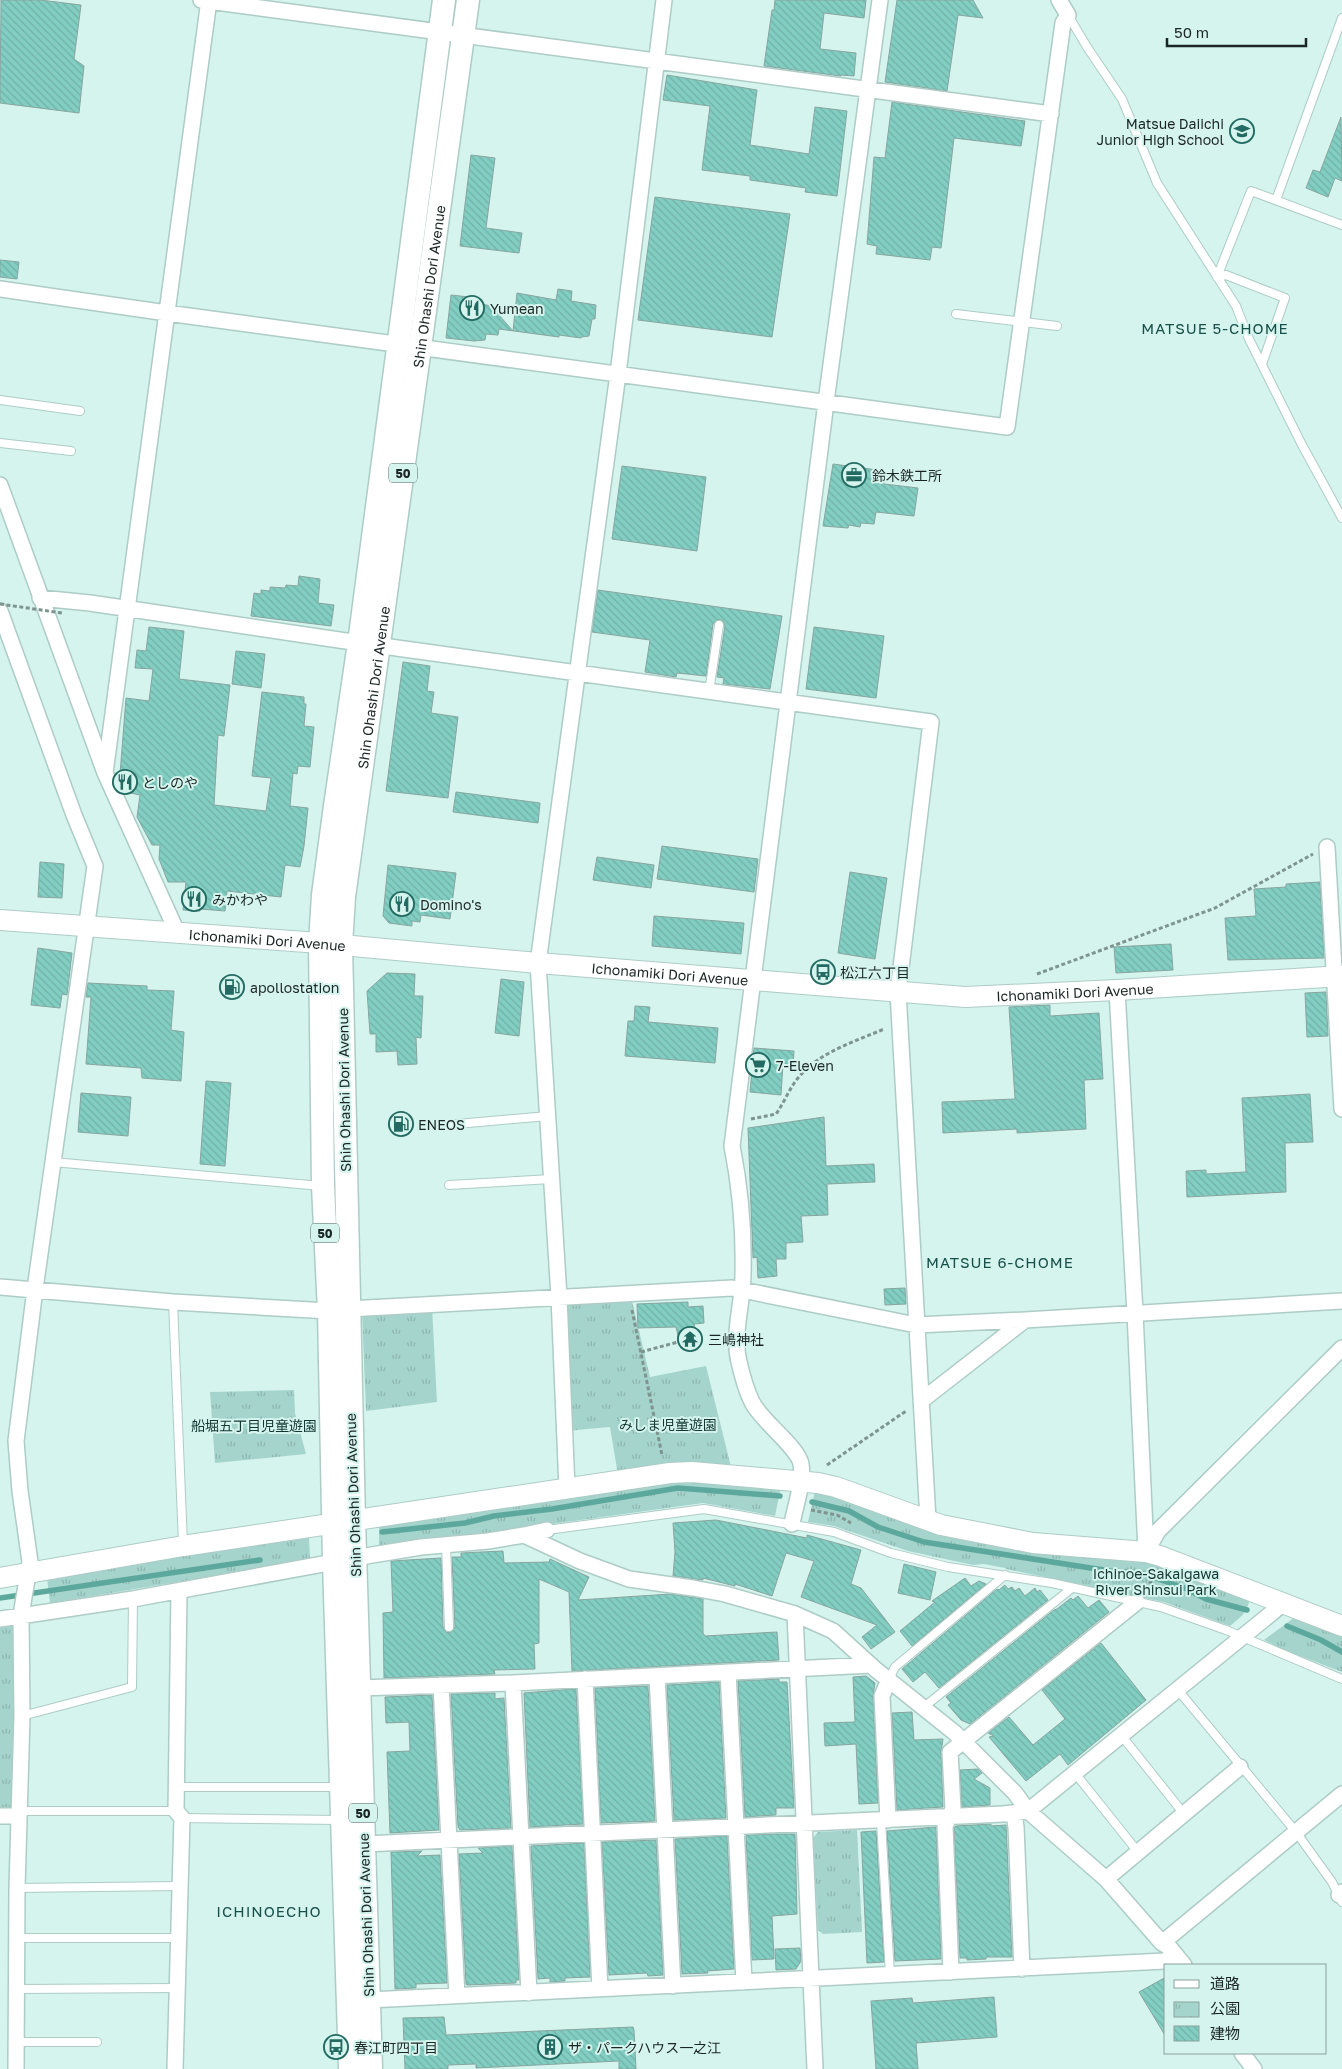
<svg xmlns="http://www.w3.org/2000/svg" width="1342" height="2069" font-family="'Golos Text','Noto Sans JP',sans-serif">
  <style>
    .park { fill: url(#park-tufts) }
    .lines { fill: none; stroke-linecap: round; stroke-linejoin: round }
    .stream { stroke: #5da89d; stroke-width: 5.5 }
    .building { fill: url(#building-back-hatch); stroke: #88a5a0 }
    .lane-casing { stroke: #aeccc6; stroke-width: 10 }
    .street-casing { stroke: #aeccc6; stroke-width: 18 }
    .secondary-casing { stroke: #aeccc6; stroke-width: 22 }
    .primary-casing { stroke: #aeccc6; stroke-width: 25 }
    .path { stroke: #7e948f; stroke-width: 3; stroke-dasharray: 4 2.5; stroke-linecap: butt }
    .lane { stroke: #fff; stroke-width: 8 }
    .street { stroke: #fff; stroke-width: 15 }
    .secondary { stroke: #fff; stroke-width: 20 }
    .primary { stroke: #fff; stroke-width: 22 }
    .path-bridge { stroke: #7e948f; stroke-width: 3; stroke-dasharray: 4 2.5; stroke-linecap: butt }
    .labels { text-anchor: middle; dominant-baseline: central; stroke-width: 4; stroke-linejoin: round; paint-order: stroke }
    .shield { fill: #d5f4ee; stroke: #536461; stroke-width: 1 }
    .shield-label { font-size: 12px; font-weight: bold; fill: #1b2624 }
    .poi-label { font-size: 14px; fill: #1b2624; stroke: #d5f4ee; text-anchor: start }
    .street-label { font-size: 14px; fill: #1b2624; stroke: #d5f4ee }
    .park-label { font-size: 14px; fill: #123732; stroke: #d5f4ee }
    .neighbourhood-label { font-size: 15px; letter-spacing: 1px; fill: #165049; stroke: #d5f4ee }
  </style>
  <defs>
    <pattern id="park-tufts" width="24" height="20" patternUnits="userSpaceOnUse" patternTransform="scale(1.25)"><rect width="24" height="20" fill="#a5d4cc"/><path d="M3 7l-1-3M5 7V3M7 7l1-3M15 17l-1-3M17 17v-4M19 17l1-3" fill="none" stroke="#8db6af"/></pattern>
    <pattern id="building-back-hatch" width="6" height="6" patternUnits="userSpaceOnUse" patternTransform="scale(1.25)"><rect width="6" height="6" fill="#82cec2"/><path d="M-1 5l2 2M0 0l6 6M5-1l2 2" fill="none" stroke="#70b1a7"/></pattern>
  </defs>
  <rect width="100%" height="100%" fill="#d5f4ee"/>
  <!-- park -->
  <path class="park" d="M631,1297L650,1377L706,1366L733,1475L619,1481L610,1427L566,1431L562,1299Z
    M432,1307L437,1402L366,1411L362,1312Z
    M294,1390L295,1413L306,1454L215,1463L210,1392Z
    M672,1480L781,1487L775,1516L703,1503L509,1530L489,1535L425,1539L379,1546V1524Z
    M815,1491L1162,1565L1250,1599C1246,1614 1242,1616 1230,1626L1164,1602L1006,1569L1005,1568L984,1564L973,1565L908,1551L834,1526L808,1522Z
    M309,1537L310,1560L50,1603L47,1578L134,1562Z
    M1295,1617L1342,1635V1672L1282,1649L1264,1640Z
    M20,1621L17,1810L0,1817V1624Z
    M857,1830L862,1932L823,1934L818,1930L813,1838L818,1832Z"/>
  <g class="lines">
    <!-- stream -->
    <path class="stream" d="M812,1502L849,1511L878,1527L924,1542L1110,1571L1141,1573L1187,1589L1206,1599L1247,1610
      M382,1532L465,1523L494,1516L552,1509L678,1488L780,1496
      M0,1598L260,1560
      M1287,1626L1321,1640L1342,1652"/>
  </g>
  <!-- building -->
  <path class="building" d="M1,0H40L81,5L74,59L84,66L79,113L0,103Z
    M775,0H866L864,18L824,13L820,49L856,53L854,76L841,75V76L764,66L772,10H774Z
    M897,0H973L983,18L958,15L947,91L885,82Z
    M667,75L757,90L750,145L809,154L815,107L847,111L837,196L805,192L806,188L750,180V176L702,170L710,106L663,100Z
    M892,102L1025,121L1021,146L954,138L941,248L932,247L930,260L876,254L877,246L867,244L874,157L885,158Z
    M1341,117L1342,181L1335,178L1328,197L1306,188L1313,170L1320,172Z
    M471,155L495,158L486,228L522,233L519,253L460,246Z
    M655,197L790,214L772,337L638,320Z
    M0,260L19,262L17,279L0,277Z
    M558,289L572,291L571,301L596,305L595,319H592L589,336L581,337V338L559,335V337L499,329L498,335L486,334L485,340L474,341L446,338L451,295L478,298L477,303L491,306L513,331L517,293L556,300Z
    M833,464L885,471L884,484L918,488L914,516L876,512L874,524L861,523L860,527L849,525L848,528L823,526Z
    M622,466L706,477L697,551L612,539Z
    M299,576L320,579L318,603L334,605L331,626L251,616L254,593L261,594V590L270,591V587L285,588L286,585L298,586Z
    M598,590L782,616L770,689L723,684L724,678L717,677L725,626L723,621L719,619L713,624L706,676L677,673L676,677L645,672L650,640L592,632Z
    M149,627L184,631L179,679L230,685L224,736L218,735L214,805L266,811L271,778L252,776L262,692L304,697V704H306L304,726L314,727L310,767L298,766L297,774L293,773L290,806L308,808L304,846L300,867L285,865L281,897L227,891L225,911L200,909V911L183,910L186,882H168L159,859L160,845H152L137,817L140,795L126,792L120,774L126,698L149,701L153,669L135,668L137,650L146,651Z
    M814,627L884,636L876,698L806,689Z
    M236,651L265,654L261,688L232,684Z
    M403,662L430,666L427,691L434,692L431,713L458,717L448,798L386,791Z
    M456,792L540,803L538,823L453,812Z
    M662,846L758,859L754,892L657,879Z
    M597,857L654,865L651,888L593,880Z
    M40,862L64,864L62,898L38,897Z
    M388,865L456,873L450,919L421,915L420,922L412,921V926L389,923L383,916Z
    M850,872L887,878L875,959L838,953Z
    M1320,882L1324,958L1228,960L1225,918L1256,916L1254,889L1286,887V884Z
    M654,916L744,923L741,954L652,946Z
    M1171,944L1173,970L1116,973L1114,947Z
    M38,948L72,953L67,995L62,994L60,1008L31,1005Z
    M387,973L415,974L414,996H423L421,1038L416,1037L417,1064L398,1065L397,1051L376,1052V1034H370L367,991Z
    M501,979L524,982L519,1036L495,1033Z
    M88,983L147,986V990L174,991L171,1030L184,1032L181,1081L142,1078L141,1068L86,1064L91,997H86Z
    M1326,992L1328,1036L1307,1037L1305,993Z
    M1050,1005V1016L1099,1013L1103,1079L1084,1080L1086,1129L1017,1133V1129L943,1133L942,1102L1015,1099L1009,1007Z
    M635,1006L650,1007L648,1022L718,1028L715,1063L625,1056L628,1021H634Z
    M754,1048L794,1051L793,1065L783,1064L781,1095L750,1092Z
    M206,1081L231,1083L225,1166L200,1164Z
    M81,1093L131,1097L128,1136L78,1132Z
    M1310,1094L1313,1142L1285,1143L1286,1192L1187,1197L1186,1171L1206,1170V1174L1246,1172L1242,1098Z
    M824,1117L826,1166L874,1164L875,1182L827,1184L828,1215L801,1216L803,1242L786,1243V1259H776L777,1276L758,1278L757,1257L753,1258L748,1128Z
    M905,1288L906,1304L885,1305L884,1289Z
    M688,1302V1307L703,1306L704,1323L694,1324L699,1343L681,1348L676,1327L638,1328L637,1304Z
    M716,1520L807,1538V1535L861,1550L851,1584L861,1588L895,1632L871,1649L862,1637L877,1625L801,1597L814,1561L786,1553L772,1596L735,1584V1586L703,1578V1580L673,1576L675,1552L673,1523Z
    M503,1551L504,1563L549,1562L550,1559L589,1577L578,1600L671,1594L703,1599V1633L705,1636L777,1632L779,1660L572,1671L569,1592L539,1579V1643L534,1644L535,1669L494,1670L495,1674L384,1678L383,1613L393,1612L391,1561L441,1558L443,1627L446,1632L450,1633L455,1627L452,1557H461V1553Z
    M904,1564L936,1572L930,1600L898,1593Z
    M965,1578L971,1586L979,1581L986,1584L912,1646L900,1631L935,1602L932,1601Z
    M1005,1585L1008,1589L1012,1587L1015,1591L1019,1588L1025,1596L1035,1588L1037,1592L1040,1590L1048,1600L939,1688L925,1672L913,1682L902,1669L997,1589L999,1590Z
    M1078,1596L1088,1608L1099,1600L1109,1612L970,1724L961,1720L948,1705L951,1703L946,1697L1054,1610L1057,1609L1071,1598L1073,1600Z
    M1101,1643L1146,1700L1068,1765L1060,1754L1026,1781L989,1737L994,1736L988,1733L1009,1717L1033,1745L1065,1719L1042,1690Z
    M866,1676L875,1683L873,1696L878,1803L859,1804L856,1744L825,1746L824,1723L855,1722L853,1677Z
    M779,1679V1682H787L794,1808H776V1815L745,1817L738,1681Z
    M719,1682L726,1818L674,1820L667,1685Z
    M648,1686L655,1821L601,1823L595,1688Z
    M573,1689H576L583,1824L530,1827L524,1693Z
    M495,1693V1699L504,1698L511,1828L460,1830L458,1827L451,1694Z
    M432,1695L439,1830L390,1833L387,1752L410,1751L409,1722L386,1723L385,1697Z
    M912,1712L914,1740L943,1739L941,1752L943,1807L897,1810L892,1713Z
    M978,1769L982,1773L974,1779L990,1788V1805L962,1807L960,1770Z
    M991,1824V1826L1006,1825L1012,1957H986V1959L967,1960V1958H960L954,1828L956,1826Z
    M936,1827L941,1959L895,1961L887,1831Z
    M876,1831L884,1962L867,1963L861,1832Z
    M777,1834H795L797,1914L772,1916L774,1959L752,1960L746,1835Z
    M727,1836L734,1969L707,1971L708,1973L682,1974L675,1839Z
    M656,1840L663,1975L648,1976L647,1973L609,1975L602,1842Z
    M584,1843L590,1977L565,1978V1981L550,1982V1978L538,1979L531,1846Z
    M512,1846L519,1980H516V1983L467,1985L466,1984L459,1854L483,1853L478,1848Z
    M422,1851L417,1856L440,1855L447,1983L416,1984V1988L395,1989L391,1852Z
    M800,1948L801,1961L796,1969L776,1970L775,1949Z
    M1166,1977V2037L1139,1992Z
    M994,1997L997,2037L916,2043L918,2069H876L871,2001L912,1998L913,2003Z
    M444,2017L446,2035L633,2027L634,2030L636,2069H619V2061L476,2068V2064L448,2065V2069H405L403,2018Z"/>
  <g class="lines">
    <defs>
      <path id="lane" d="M1068,15L1087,47L1122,99L1157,183L1236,306L1249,339L1301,443L1342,518
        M1276,200L1342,18
        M1217,277L1251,191L1342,225
        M1217,277L1226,275L1285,298L1262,364
        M956,314L1057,326
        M0,400L80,411
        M0,443L71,451
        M709,692L719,625
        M446,1125L548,1116
        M53,1162L321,1186
        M449,1185L551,1179
        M173,1302L183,1544
        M547,1530L704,1509L834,1532L891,1553L948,1567L1052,1583L1161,1607L1226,1630L1342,1679
        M446,1545L449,1627
        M889,1679L895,1667L1005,1575
        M1177,1689L1296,1832L1332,1882L1342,1902
        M924,1707L1072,1588
        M22,1716L132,1687L133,1599
        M1121,1735L1184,1814
        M1075,1773L1138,1852
        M177,1787H340
        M19,1811H176
        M182,1818L340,1820
        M881,1821L890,1975
        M17,1888L180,1886
        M17,1938H179
        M17,1989L178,1988
        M16,2042H97"/>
      <path id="street" d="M201,0L1051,114
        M0,289L167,313L1007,427L1063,23L1068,15L1059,0
        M0,485L105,773L177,932
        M40,598L90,603L339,640L931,722L898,992L928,1520
        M0,611L74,815L95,866L35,1289L16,1441L20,1491L30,1562L21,1615L22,1716L17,1888L16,2069
        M105,773L209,0
        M1327,847L1342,1109
        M1117,990L1135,1313L1146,1552
        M0,1287L173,1302L329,1311
        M348,1309L732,1288L916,1325L1025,1320L1342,1301
        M921,1401L1025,1320
        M567,1489L559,1297L538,963L618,374L664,0
        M792,1524C795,1506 804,1483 801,1464C798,1447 761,1421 752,1402C746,1390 742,1375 739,1362C732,1334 743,1303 743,1275C744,1234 740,1186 732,1146L826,402L880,0
        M524,1535L547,1530
        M1146,1552L1158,1531L1342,1348
        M795,1614L815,2069
        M0,1619L133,1599L372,1555L421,1547L488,1541L524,1535L580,1561L629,1579L693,1588L725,1594L795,1614L833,1631L875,1669L955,1733L1015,1793L1028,1811L1106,1879L1162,1943L1170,1948L1184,1965
        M728,1672L744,1982
        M657,1676L673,1986
        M585,1679L600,1989
        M513,1683L529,1993
        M441,1685L457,1996
        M359,1688L513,1683L871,1665
        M1014,1814L1016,1827L1022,1969
        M0,1816H19
        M888,1820L882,1696L889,1679
        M364,1844L1003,1814L1028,1811L1284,1603
        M1106,1879L1240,1767
        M1339,1895L1342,1892
        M1162,1943L1342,1794
        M951,1972L945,1826L953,1809L950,1752L1137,1602
        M369,2000L1165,1961L1175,1954
        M1242,2053L1254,2069
        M175,2069L182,1818L176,1811L179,1591"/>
      <g id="secondary">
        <path id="s1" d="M0,920L320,943L538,963L965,997L1117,990L1342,976"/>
        <path d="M0,1578L183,1546L670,1473L692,1472L818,1483L836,1487L941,1525L1033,1543L1146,1552L1160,1556L1342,1626"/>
      </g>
      <g id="primary">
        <path d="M350,2069L334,1562L329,1311L323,1186L320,943L323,895L335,806L359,643L444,0"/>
        <path id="s2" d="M371,2069L354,1520L341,945L344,897L468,0"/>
      </g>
    </defs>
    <!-- lane casing -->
    <use href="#lane" class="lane-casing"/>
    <!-- street casing -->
    <use href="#street" class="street-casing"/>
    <!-- secondary casing -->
    <use href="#secondary" class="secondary-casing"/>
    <!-- primary casing -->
    <use href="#primary" class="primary-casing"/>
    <!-- path -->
    <path class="path" d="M1037,974L1215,908L1313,854
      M751,1119L776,1114C784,1103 789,1089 798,1078C819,1052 854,1042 884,1029
      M632,1310L662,1455
      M641,1352L678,1342
      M827,1465L906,1411
      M811,1510L837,1515L851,1523
      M1148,1590L1154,1572"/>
    <!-- lane -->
    <use href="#lane" class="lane"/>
    <!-- street -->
    <use href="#street" class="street"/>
    <!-- secondary -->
    <use href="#secondary" class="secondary"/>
    <!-- primary -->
    <use href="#primary" class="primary"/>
    <!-- path-bridge -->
    <path class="path-bridge" d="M0,604L62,613"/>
  </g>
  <!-- icons -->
  <defs>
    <symbol id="school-ring" viewBox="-11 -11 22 22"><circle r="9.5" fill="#d5f4ee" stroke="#236b62" stroke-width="1.5"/><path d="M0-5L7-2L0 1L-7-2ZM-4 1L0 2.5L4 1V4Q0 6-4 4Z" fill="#236b62"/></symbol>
    <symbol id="restaurant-ring" viewBox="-11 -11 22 22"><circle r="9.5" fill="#d5f4ee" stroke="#236b62" stroke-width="1.5"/><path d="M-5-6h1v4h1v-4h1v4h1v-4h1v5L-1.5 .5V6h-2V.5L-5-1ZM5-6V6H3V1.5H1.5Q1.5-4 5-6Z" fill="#236b62"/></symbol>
    <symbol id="office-ring" viewBox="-11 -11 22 22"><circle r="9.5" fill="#d5f4ee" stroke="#236b62" stroke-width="1.5"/><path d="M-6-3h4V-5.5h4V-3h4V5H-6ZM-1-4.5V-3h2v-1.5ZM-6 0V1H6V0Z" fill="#236b62"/></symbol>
    <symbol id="bus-ring" viewBox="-11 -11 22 22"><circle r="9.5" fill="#d5f4ee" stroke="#236b62" stroke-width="1.5"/><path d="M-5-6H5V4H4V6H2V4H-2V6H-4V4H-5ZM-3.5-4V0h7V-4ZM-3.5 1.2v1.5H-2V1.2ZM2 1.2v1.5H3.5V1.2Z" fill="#236b62"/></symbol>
    <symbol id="fuel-ring" viewBox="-11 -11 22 22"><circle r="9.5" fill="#d5f4ee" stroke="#236b62" stroke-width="1.5"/><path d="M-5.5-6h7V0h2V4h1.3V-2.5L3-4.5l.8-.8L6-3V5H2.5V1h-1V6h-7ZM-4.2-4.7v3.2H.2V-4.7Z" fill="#236b62"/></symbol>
    <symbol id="supermarket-ring" viewBox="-11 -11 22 22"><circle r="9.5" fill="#d5f4ee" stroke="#236b62" stroke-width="1.5"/><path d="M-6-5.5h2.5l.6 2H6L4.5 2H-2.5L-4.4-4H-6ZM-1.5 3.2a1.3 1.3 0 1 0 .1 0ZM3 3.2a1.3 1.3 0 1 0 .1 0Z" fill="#236b62"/></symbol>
    <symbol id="temple-ring" viewBox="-11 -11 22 22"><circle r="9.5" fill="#d5f4ee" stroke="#236b62" stroke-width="1.5"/><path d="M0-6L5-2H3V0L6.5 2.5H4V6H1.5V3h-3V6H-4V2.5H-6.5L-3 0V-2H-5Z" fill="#236b62"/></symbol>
    <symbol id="building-ring" viewBox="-11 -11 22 22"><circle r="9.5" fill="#d5f4ee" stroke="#236b62" stroke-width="1.5"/><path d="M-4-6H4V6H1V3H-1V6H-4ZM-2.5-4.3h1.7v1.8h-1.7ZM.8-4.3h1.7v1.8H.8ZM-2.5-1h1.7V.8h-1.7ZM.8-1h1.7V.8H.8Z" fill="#236b62"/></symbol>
  </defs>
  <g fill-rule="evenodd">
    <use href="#school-ring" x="1228" y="117" width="28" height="28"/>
    <use href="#restaurant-ring" x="458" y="294" width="28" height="28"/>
    <use href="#office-ring" x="840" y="461" width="28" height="28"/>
    <use href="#restaurant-ring" x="111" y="768" width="28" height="28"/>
    <use href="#restaurant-ring" x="180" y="885" width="28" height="28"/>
    <use href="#restaurant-ring" x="388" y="890" width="28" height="28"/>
    <use href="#bus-ring" x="809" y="958" width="28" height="28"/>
    <use href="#fuel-ring" x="218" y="973" width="28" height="28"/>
    <use href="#supermarket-ring" x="744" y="1051" width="28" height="28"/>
    <use href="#fuel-ring" x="387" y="1110" width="28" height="28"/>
    <use href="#temple-ring" x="676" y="1325" width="28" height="28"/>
    <use href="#bus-ring" x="322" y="2033" width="28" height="28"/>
    <use href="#building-ring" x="536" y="2033" width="28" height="28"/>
  </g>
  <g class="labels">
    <!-- shield labels -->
    <g class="shield">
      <rect x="389" y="463.5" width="28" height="19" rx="4"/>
      <rect x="311" y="1223.5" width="28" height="19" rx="4"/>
      <rect x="349" y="1803.5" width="28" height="19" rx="4"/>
    </g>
    <g class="shield-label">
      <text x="403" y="473">50</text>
      <text x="325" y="1233">50</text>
      <text x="363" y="1813">50</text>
    </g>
    <!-- poi labels -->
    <g class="poi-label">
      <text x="1224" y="123" text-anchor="end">Matsue Daiichi<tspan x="1224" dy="16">Junior High School</tspan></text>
      <text x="490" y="308">Yumean</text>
      <text x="872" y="475">鈴木鉄工所</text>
      <text x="142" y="782">としのや</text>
      <text x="212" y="899">みかわや</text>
      <text x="420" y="904">Domino's</text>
      <text x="840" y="972">松江六丁目</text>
      <text x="250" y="987">apollostation</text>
      <text x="776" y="1065">7-Eleven</text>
      <text x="418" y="1124">ENEOS</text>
      <text x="708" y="1339">三嶋神社</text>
      <text x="354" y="2047">春江町四丁目</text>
      <text x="568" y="2047">ザ・パークハウス一之江</text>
    </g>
    <!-- street labels -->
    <g class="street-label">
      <text stroke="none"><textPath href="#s2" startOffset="1789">Shin Ohashi Dori Avenue</textPath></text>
      <text stroke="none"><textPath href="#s2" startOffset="1384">Shin Ohashi Dori Avenue</textPath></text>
      <text stroke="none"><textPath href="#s1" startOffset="268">Ichonamiki Dori Avenue</textPath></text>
      <text stroke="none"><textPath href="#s1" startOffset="672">Ichonamiki Dori Avenue</textPath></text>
      <text stroke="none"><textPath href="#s1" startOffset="1078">Ichonamiki Dori Avenue</textPath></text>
      <text transform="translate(344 1090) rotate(-91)">Shin Ohashi Dori Avenue</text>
      <text transform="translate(353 1495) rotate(-92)">Shin Ohashi Dori Avenue</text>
      <text transform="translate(366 1915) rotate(-92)">Shin Ohashi Dori Avenue</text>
    </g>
    <!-- park labels -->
    <g class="park-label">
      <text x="668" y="1424">みしま児童遊園</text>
      <text x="254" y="1425">船堀五丁目児童遊園</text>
      <text x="1156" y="1573">Ichinoe-Sakaigawa<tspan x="1156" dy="16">River Shinsui Park</tspan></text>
    </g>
    <!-- neighbourhood labels -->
    <g class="neighbourhood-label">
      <text x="1215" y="328">MATSUE 5-CHOME</text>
      <text x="1000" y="1262">MATSUE 6-CHOME</text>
      <text x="269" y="1911">ICHINOECHO</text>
    </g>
  </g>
  <!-- legend -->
  <rect x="1164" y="1964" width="162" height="90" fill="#d5f4ee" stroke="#8ba29d"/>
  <rect x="1174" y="1980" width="25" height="8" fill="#ffffff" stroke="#8ba29d"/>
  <text x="1210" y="1989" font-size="15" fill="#1b2624">道路</text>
  <rect x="1174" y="2002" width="25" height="15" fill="url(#park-tufts)" stroke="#8ba29d"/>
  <text x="1210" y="2014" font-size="15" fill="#1b2624">公園</text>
  <rect x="1174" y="2026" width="25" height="15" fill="url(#building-back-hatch)" stroke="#8ba29d"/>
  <text x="1210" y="2039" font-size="15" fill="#1b2624">建物</text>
  <!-- scale -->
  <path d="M1167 38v8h139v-8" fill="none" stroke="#1b2624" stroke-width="2.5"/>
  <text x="1174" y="38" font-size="15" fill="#1b2624" stroke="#d5f4ee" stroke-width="4" paint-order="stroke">50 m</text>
</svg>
